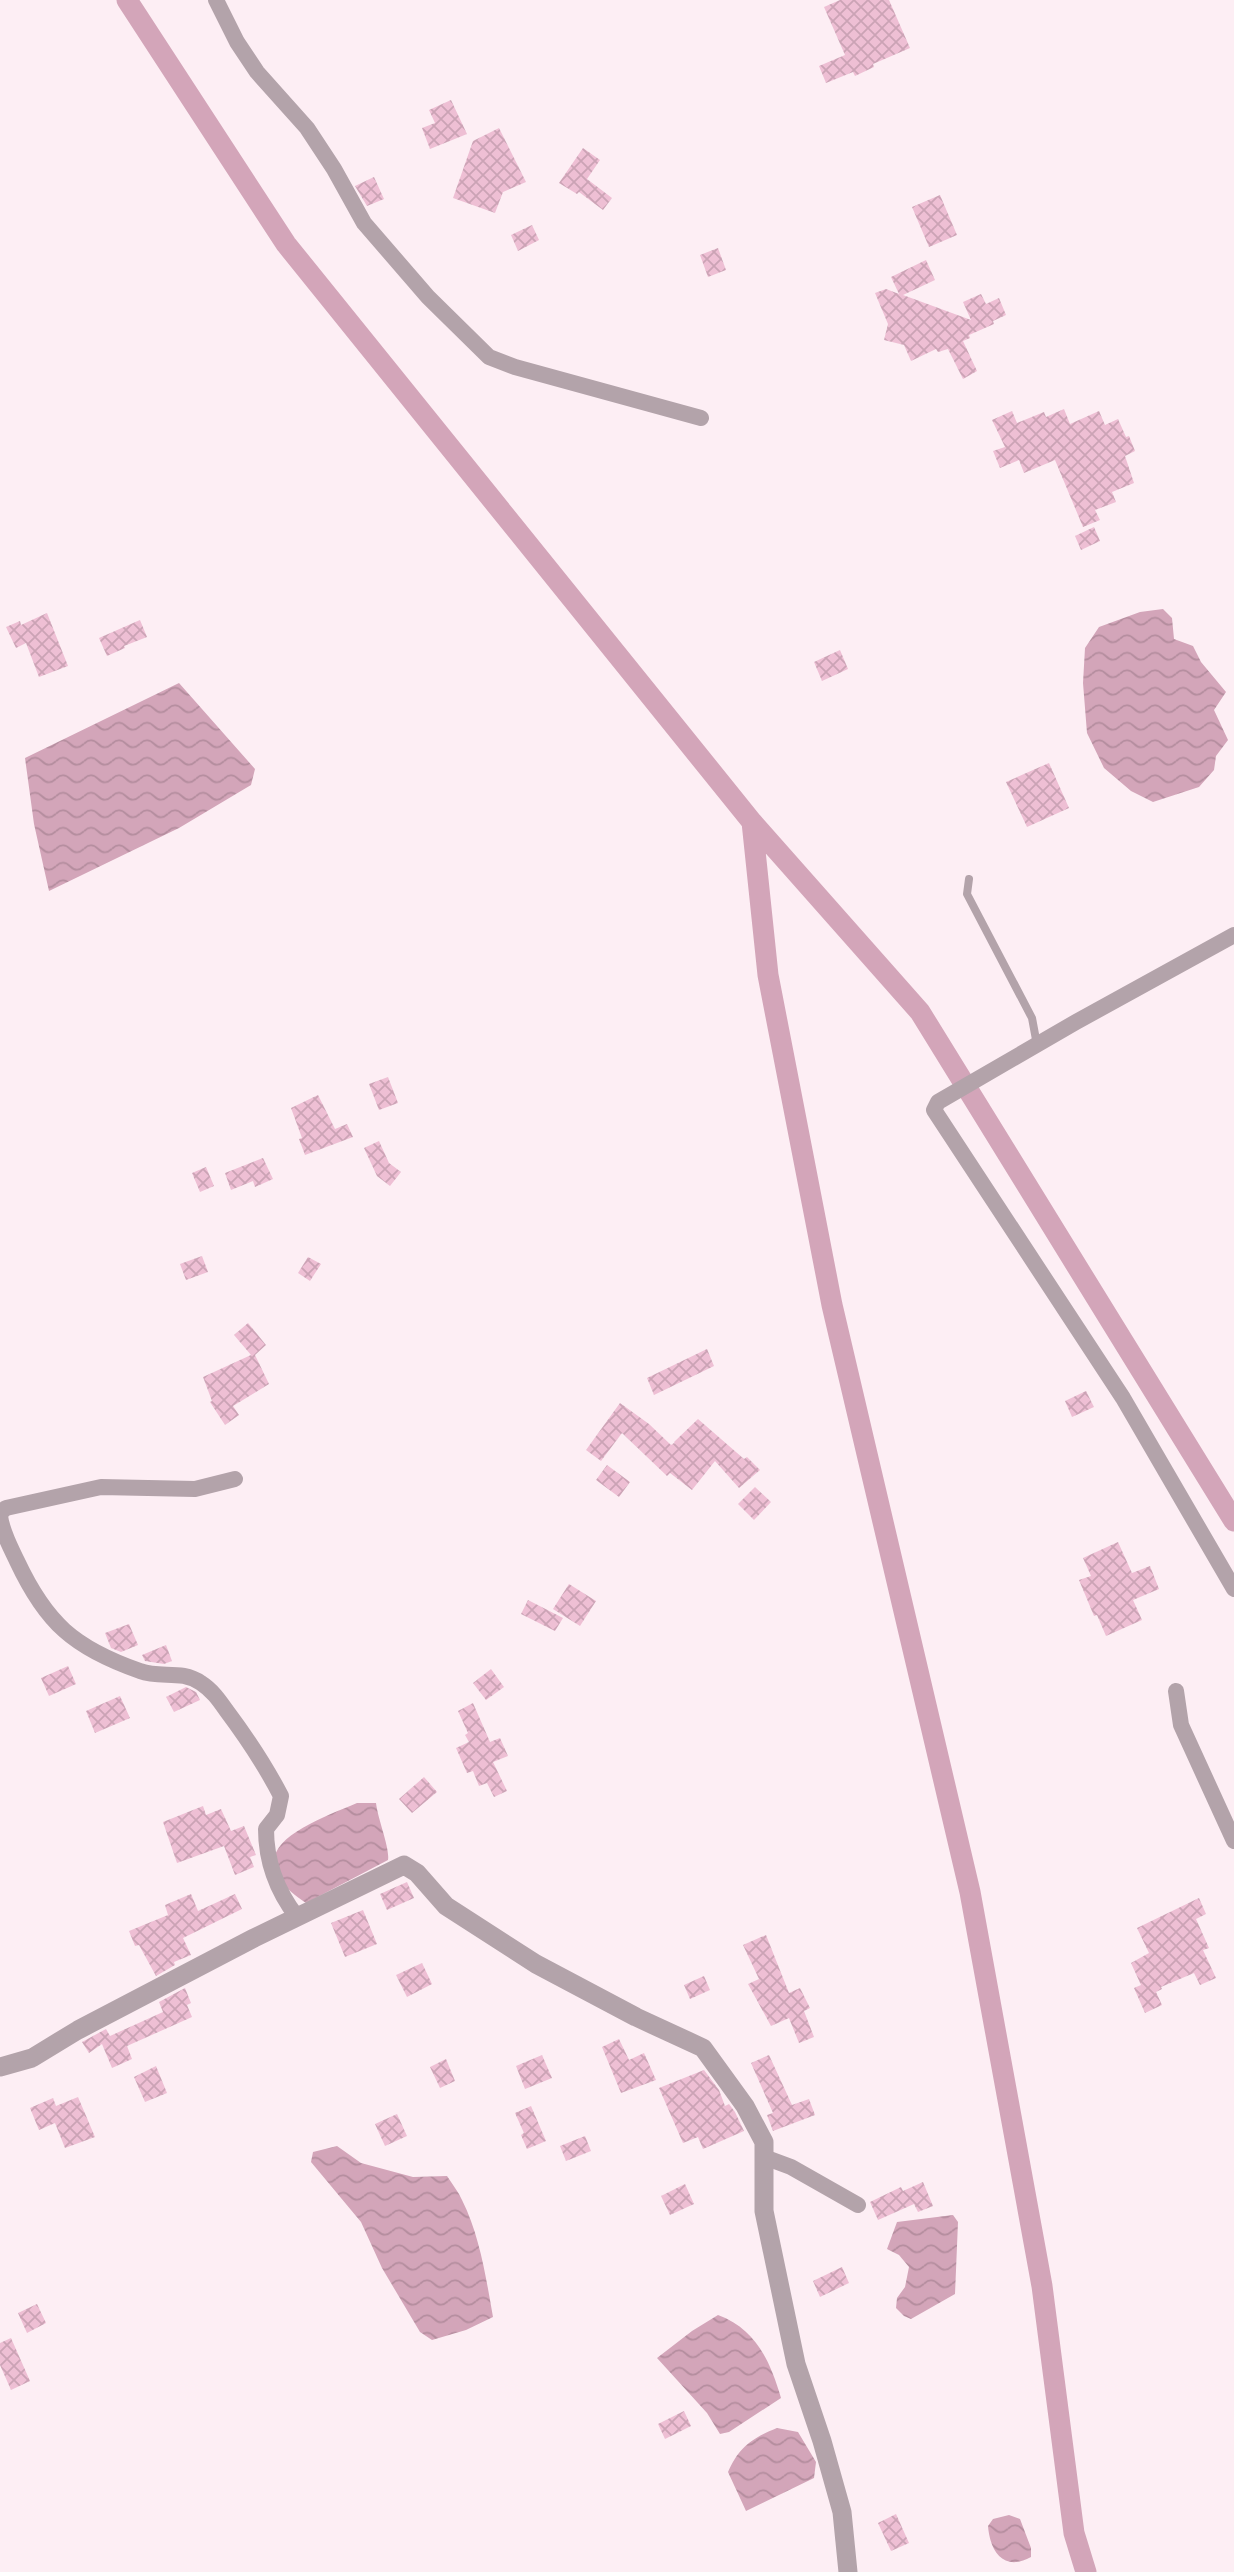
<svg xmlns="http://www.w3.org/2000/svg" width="1234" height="2572" font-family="'Noto Sans',sans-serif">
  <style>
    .water { fill: url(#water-waves) }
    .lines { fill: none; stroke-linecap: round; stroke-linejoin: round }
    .canal { stroke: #d3a5b9; stroke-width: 21 }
    .building { fill: url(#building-cross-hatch) }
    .service { stroke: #b3a3aa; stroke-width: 8 }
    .minor { stroke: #b3a3aa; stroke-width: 16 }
    .tertiary { stroke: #b3a3aa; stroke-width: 19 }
  </style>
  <defs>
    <pattern id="water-waves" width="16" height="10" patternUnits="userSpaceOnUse" patternTransform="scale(1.75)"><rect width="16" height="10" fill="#d3a5b9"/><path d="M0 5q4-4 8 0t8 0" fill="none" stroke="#b48d9e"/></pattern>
    <pattern id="building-cross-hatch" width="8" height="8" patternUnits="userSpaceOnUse" patternTransform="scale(1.75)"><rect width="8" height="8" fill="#eebfd4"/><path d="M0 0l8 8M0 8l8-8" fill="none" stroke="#cba3b5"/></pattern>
  </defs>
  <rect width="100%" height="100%" fill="#fdeef4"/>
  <!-- water -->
  <path class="water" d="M1163,609L1172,618L1174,639L1193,646L1201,662L1226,692L1214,710L1228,740L1216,756L1214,770L1199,787L1153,802L1131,791L1104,768L1087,733L1083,683L1085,648L1099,627L1140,612Z
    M179,683L255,769L251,785L179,828L49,891L34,824L25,758Z
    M357,1803H376C378,1820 390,1848 388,1860L306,1903C228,1851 310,1823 357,1803Z
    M337,2146L361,2163L413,2177L447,2176C452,2184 458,2191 462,2200C480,2236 486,2278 493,2317L466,2330L432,2340L420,2332L382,2268L361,2222L311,2162L313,2152Z
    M953,2215L958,2222L955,2294L911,2319L904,2316L896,2308L897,2298L905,2287L909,2267L899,2255L887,2249L897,2222Z
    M718,2315C756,2329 770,2361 781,2398L729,2432L720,2434L707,2413L657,2358L692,2331Z
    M777,2428L798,2432L816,2462L814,2478L746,2511L728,2472C739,2447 752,2438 777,2428Z
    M1009,2515L1020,2519L1031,2548V2557C1004,2572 990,2552 988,2526L993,2519Z"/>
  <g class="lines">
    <!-- canal -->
    <path class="canal" d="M127,0L286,244L752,822L768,975L832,1305L970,1892L1042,2286L1074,2533L1086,2572
      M752,822L920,1012L1234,1521"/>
  </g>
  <!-- building -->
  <path class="building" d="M840,0H889L910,48L873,64L874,67L855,76L853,72L826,83L819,66L845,55L824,7Z
    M451,100L467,134L430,149L422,128L435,123L429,110Z
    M499,128L526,182L503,192L495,213L453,198L473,141Z
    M583,148L600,160L587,179L612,198L603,210L579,192L577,194L559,183Z
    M374,177L384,199L367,206L355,186Z
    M940,195L957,235L929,247L912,207Z
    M532,225L539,240L518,251L511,235Z
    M718,248L726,270L708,277L700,255Z
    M926,260L935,280L903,295L971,320L963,302L981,294L986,304L999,298L1006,315L993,321L994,324L969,335L970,338L963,341L977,371L963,379L948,349L938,352L936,349L911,361L904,345L884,340L888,324L875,293L886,289L899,294L891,277Z
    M1064,409L1070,424L1099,411L1105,425L1118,419L1126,437L1129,436L1135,451L1125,456L1134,483L1112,492L1116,502L1095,510L1100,520L1083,527L1055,460L1024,473L1019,460L1000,468L993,451L1005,447L992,420L1012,411L1017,423L1044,412L1046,417Z
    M1094,527L1100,541L1081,550L1075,536Z
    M47,613L68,666L39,677L26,643L16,648L6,627L20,621L21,625Z
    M140,620L147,637L124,646L125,648L107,656L99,638Z
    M840,650L848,669L822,681L814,662Z
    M1049,763L1069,808L1027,827L1006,782Z
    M388,1077L398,1103L379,1110L369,1084Z
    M318,1095L335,1129L347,1124L353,1137L305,1155L299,1139L302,1138L291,1108Z
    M379,1141L389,1163L401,1172L390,1186L377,1176L364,1148Z
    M263,1158L273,1179L255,1187L253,1181L231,1190L225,1173Z
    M206,1167L214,1186L200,1192L192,1173Z
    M202,1256L208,1272L186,1280L180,1264Z
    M308,1257L321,1264L310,1281L298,1273Z
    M248,1323L266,1345L255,1355L269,1384L233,1406L239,1415L225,1425L210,1402L212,1401L203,1377L251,1355L234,1335Z
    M707,1349L714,1366L654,1395L647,1378Z
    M1086,1391L1094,1407L1072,1417L1065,1401Z
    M620,1403L649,1424L671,1445L674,1443L675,1444L674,1442L698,1419L744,1459L747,1457L760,1470L739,1488L715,1461L692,1490L670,1473L667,1476L622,1433L601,1461L586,1450Z
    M607,1465L630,1482L619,1497L596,1480Z
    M755,1487L771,1502L754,1520L738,1504Z
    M1118,1542L1132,1573L1150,1566L1159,1589L1133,1600L1142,1620L1106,1636L1097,1615L1094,1616L1079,1580L1091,1576L1083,1558Z
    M569,1584L596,1601L580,1626L553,1609Z
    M528,1600L563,1618L555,1631L521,1614Z
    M129,1624L138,1645L121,1652L111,1648L105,1633Z
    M166,1645L172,1661L164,1664L145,1661L142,1655Z
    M68,1666L76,1684L49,1696L41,1678Z
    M491,1669L504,1687L486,1700L473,1683Z
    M186,1687L196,1692L200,1700L174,1712L166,1697Z
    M120,1696L130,1718L95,1733L86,1711Z
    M473,1703L490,1742L500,1738L508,1756L493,1762L507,1791L494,1797L487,1783L479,1786L473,1771L467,1773L456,1748L469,1742L465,1735L468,1733L458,1711Z
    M424,1777L437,1792L412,1813L399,1799Z
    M203,1806L206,1815L221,1809L231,1831L244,1826L256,1855L250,1857L254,1867L235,1875L224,1846L177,1863L163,1822Z
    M407,1882L414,1898L387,1910L380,1894Z
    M191,1894L198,1911L235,1894L242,1909L183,1938L191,1955L174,1962L175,1965L156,1976L139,1945L135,1946L129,1931L168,1915L165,1905Z
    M1199,1898L1206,1914L1196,1919L1209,1948L1203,1950L1216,1978L1200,1985L1194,1973L1161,1987L1162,1989L1156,1992L1162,2005L1145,2013L1134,1988L1141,1985L1131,1963L1149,1953L1137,1928Z
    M363,1910L377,1944L345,1957L331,1923Z
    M766,1935L789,1993L800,1988L810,2008L804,2011L814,2037L799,2043L789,2018L771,2026L748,1984L759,1979L743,1945Z
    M422,1963L432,1984L407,1997L396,1975Z
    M704,1976L710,1990L690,1999L684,1985Z
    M185,1988L191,2003L187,2005L192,2017L127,2046L132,2059L112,2068L102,2044L89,2053L82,2042L106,2029L110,2036L163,2012L159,2002Z
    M619,2039L629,2060L644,2053L656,2080L621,2093L602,2047Z
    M542,2055L552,2078L525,2089L516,2066Z
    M769,2055L792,2105L809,2099L815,2115L773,2131L767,2115L773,2113L751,2063Z
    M446,2059L455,2081L440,2088L430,2067Z
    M156,2066L167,2093L145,2102L134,2077Z
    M704,2070L719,2090L725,2106L729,2104L735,2112L744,2131L703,2149L698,2137L683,2143L659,2088Z
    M78,2097L95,2137L65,2148L55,2123L39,2130L30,2108L53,2098L56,2106Z
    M531,2106L546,2141L527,2149L521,2135L524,2133L515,2113Z
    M397,2114L407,2136L385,2146L375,2124Z
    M585,2136L591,2151L566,2161L560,2146Z
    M923,2182L933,2206L918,2212L914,2204L878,2220L870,2202L901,2187L903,2191Z
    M685,2184L694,2204L670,2215L661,2196Z
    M842,2267L849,2283L820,2297L813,2281Z
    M37,2304L46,2323L27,2333L18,2313Z
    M11,2338L30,2381L11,2390L0,2365V2343Z
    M684,2411L691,2426L665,2439L658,2424Z
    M896,2514L909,2543L891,2551L878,2523Z"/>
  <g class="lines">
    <!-- service -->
    <path class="service" d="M969,879L967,894L1032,1018L1037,1045"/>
    <!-- minor -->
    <path class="minor" d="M216,0L237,42L257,72L307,128L334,169L364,223L428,297L489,357L515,367L701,418
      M1234,935L1076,1022L938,1102L934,1110L1123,1398L1234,1589
      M0,1513L6,1508L101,1487L195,1489L235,1479
      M0,1516C2,1532 10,1546 17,1561C46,1623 74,1648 140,1671C161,1679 181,1669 201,1683C212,1690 219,1700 226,1710C247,1738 265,1765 281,1796L277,1815L266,1829C266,1862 277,1891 297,1917
      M1176,1691L1181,1725L1234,1841
      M764,2157L791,2167L858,2205"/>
    <!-- tertiary -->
    <path class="tertiary" d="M0,2067L32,2058L78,2030L254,1938L404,1865L417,1873L446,1906L536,1964L636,2017L703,2048L745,2106L764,2142V2211L796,2364L822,2441L842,2512L848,2572"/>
  </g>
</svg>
